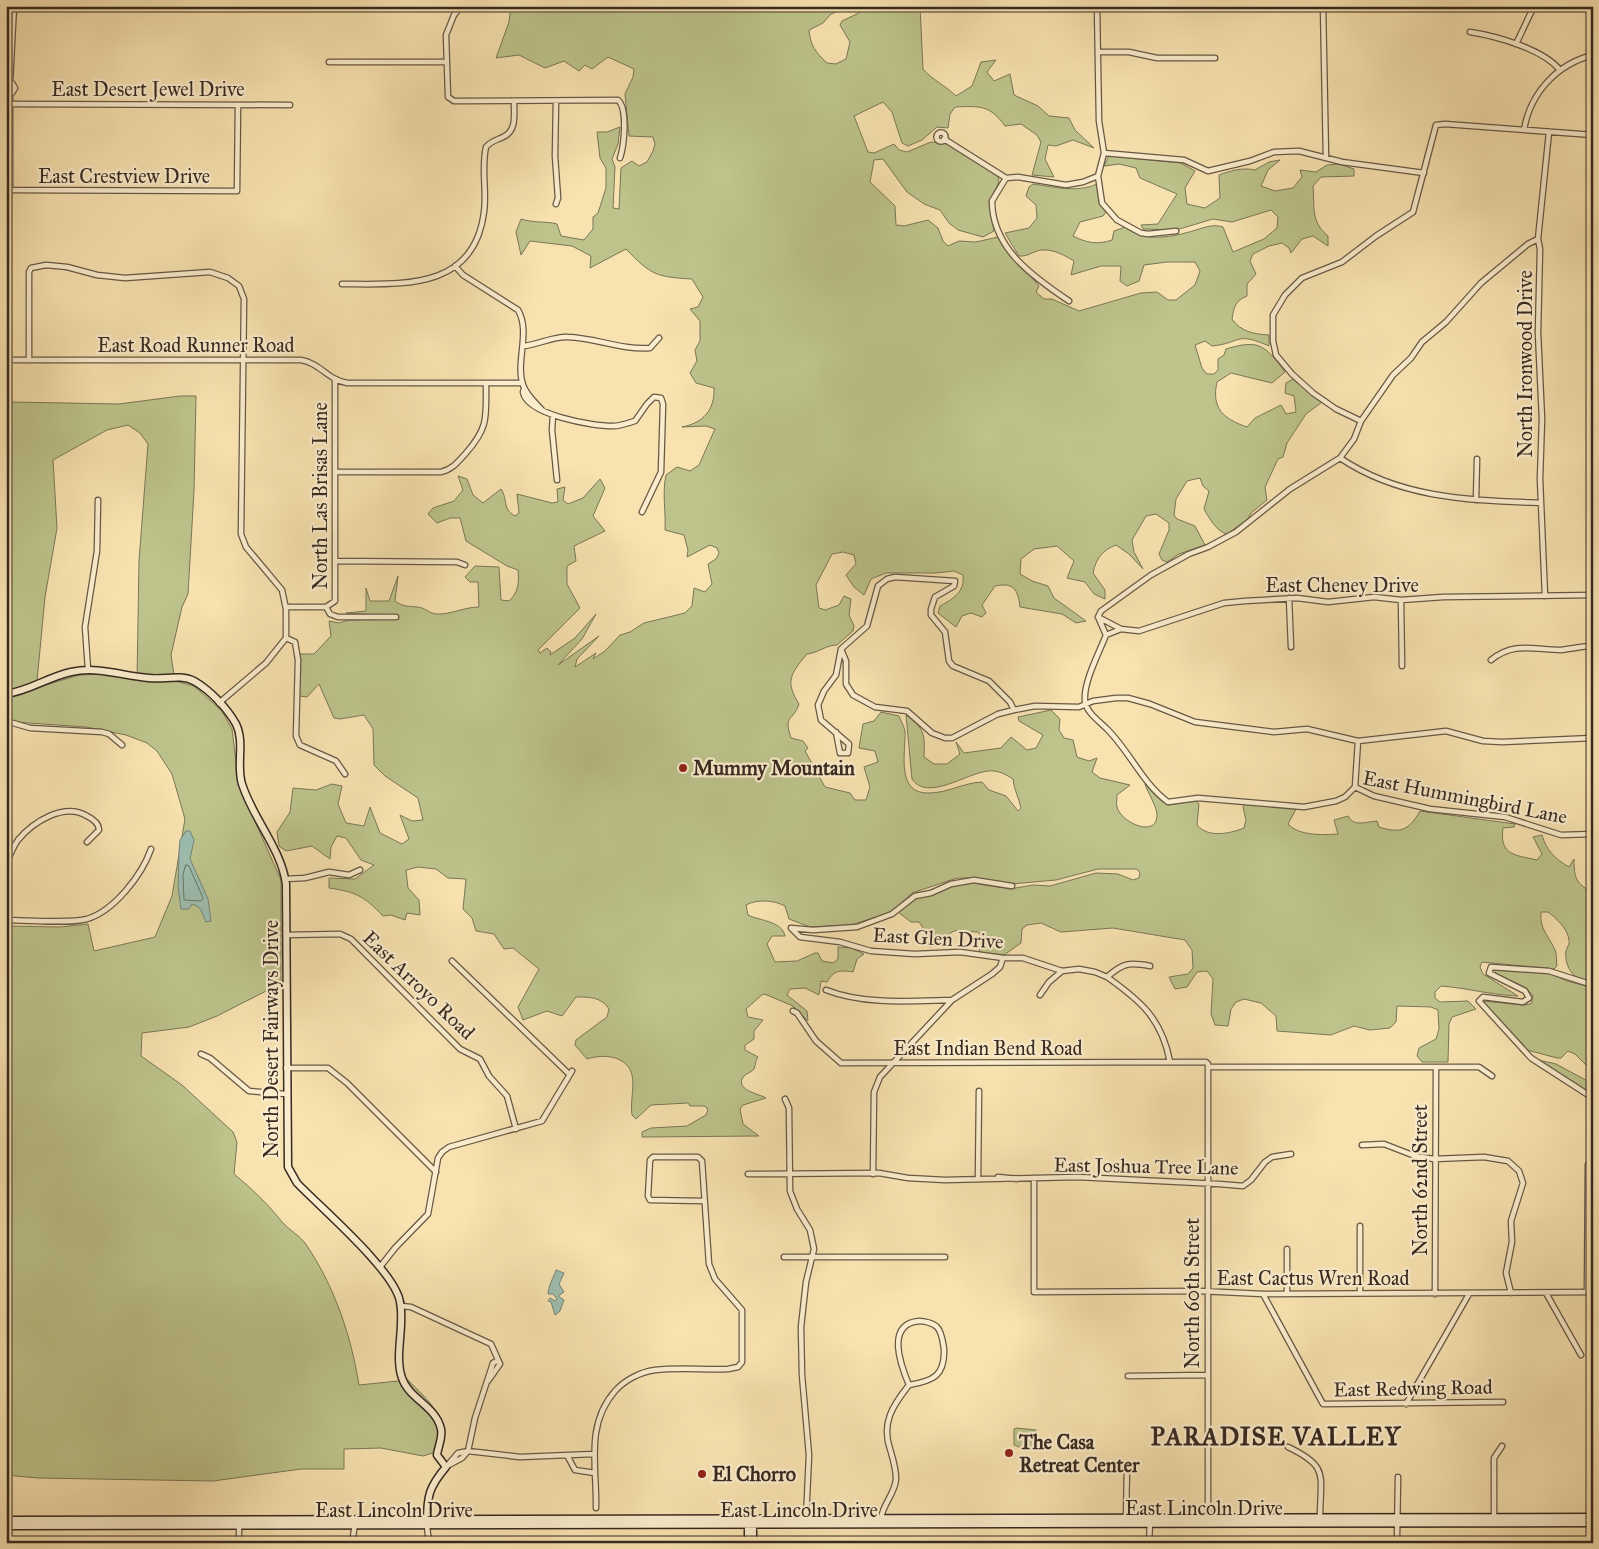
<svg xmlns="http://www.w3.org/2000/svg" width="1599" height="1549" font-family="'IM FELL Great Primer',serif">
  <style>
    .green { fill: #bdc38b; stroke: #7a7656; fill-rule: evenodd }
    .water { fill: #9dbdaf; stroke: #748276 }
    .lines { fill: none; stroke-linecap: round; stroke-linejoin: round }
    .shore { stroke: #6a7468; stroke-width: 1 }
    .street-casing { stroke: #675845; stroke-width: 7 }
    .secondary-casing { stroke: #372a21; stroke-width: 9 }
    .street { stroke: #faeccc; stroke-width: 4.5 }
    .secondary { stroke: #faeccc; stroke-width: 6 }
    .poi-dot { fill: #8f2418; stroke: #faeccc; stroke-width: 2 }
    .labels { text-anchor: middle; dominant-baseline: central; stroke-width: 4.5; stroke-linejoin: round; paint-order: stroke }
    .street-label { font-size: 20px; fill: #372a21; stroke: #faeccc }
    .poi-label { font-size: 20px; font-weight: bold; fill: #372a21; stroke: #faeccc; text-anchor: start }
    .district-label { font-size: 25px; font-weight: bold; letter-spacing: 1px; fill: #372a21; stroke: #faeccc }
  </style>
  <rect width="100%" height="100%" fill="#f7e2b0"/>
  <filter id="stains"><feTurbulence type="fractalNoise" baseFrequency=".004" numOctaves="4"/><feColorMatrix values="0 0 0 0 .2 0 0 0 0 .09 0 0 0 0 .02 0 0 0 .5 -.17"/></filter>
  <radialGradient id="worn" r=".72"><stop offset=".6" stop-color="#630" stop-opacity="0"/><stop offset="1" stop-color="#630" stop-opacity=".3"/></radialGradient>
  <!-- green -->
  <path class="green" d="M511,6H851L831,14L823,23L809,30C810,45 816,53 827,63L836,64L846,59L850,42L840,25L842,21L859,13L861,6H920L923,69C931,79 946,86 956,96L972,86L981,62L996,60L987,72L994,81L1010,74L1014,95L1038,106L1049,116L1069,118L1075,130L1094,148L1073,140L1056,146L1048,145L1045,159L1054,177L1032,175L1041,142L1037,135L1021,124L1005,126C990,105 980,106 955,107L950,114L948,128L937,127L922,140L908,146L902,143L892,112L883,102L854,116L868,152L874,153L894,144L899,150L907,152L931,142L948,144L998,176L999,182L989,202L994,231L983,237L958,230L949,223L940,210L924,204L907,192L883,159L874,160L870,182L895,206L896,225L904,226L928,220L938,228L943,241L948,246L959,241L976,242L998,237L1039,286L1036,292L1044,299H1052L1079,311L1141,293L1157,292L1168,300H1176L1195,285L1200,271L1195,262H1167L1144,265L1139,281L1127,286L1120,281L1121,266H1101L1071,275L1074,261C1066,256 1053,249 1043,250C1034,250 1029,257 1019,256L1005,233L1029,228L1037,218L1036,205L1026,196L1029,187L1033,184C1055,187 1077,193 1097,184L1099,203L1106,212L1103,216L1080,222L1073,236C1087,243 1097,245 1112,240L1114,231L1125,227C1145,243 1173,237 1196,230C1205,227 1214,224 1223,227L1233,252L1264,239L1277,228L1278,217L1271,210L1232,222L1213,219L1176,230L1143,229L1141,225L1158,224L1177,194L1140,178L1136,168L1119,164L1104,166L1109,156L1181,163L1195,171L1185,188L1187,204L1205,208L1220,198L1219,175C1230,171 1242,167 1255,170L1269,162L1280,160L1268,170L1261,186L1275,191L1293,188L1302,177L1300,170L1316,172L1327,165L1339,164L1354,169V176L1321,177L1313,186C1315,207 1310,221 1328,236V246L1313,236L1302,239L1291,253L1289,248L1282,243L1269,246L1253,254L1250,261L1256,274L1247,284V296C1235,301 1234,307 1232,319C1241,332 1254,334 1269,335V346C1235,331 1242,343 1212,346L1205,341L1195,345L1202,368L1207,374H1214L1218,370V359L1224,355L1226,349C1259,339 1265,345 1285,372L1272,383L1231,373L1217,382C1211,409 1224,419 1247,427L1255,418L1281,405L1286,414L1296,412L1294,396L1285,393L1286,383L1293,379L1322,402L1306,414L1287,443L1283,457L1278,459L1265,487L1267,500L1251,513L1248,519L1227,534C1217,532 1209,518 1204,509L1209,491L1203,486L1200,478L1187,481L1176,499L1174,515L1177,519L1195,526L1205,545L1179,554L1167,562L1162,560L1159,554L1169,530V523L1156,514L1146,516L1132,540L1134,552L1143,569L1129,554L1116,545C1103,550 1096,558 1093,573L1105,590V599L1094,594L1085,582L1067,578L1074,561L1057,546L1034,549L1021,559L1020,574L1032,581L1048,586L1054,598L1086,621L1076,623L1062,614L1020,607C1018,590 1014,582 995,586L982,605L986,613L982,617L971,613L962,616L956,627L938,613L940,606C953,599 965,592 963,575L954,571L936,573H886L871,579L864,595L854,587L846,575L856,564L854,555L843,552L832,554L816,585L819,608L825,610L839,605L844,596L851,599L849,615L854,626L853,631L837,645C826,645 818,653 807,654C790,674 785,682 799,704C793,722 783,714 791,738L803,741L808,748L805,751L825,787L850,793L855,800H866L870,787L864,767L878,762L875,751L859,748L863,724L874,721L881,712L899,716C901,721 904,726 905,731C906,752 895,794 929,793C947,793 963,783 982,782L989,790L1006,796L1018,811L1021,808C1019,798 1014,790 1013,779C1005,774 998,770 988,771C967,773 927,802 912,779L906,715C925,729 925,734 924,757L934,764H947L960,754L956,742L964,753L1001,748L1011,737L1027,750L1036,748L1043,735L1019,721L1018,717L1051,710L1060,719L1059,730L1064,738L1073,740L1077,757L1089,761L1097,758L1092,772L1100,778L1130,785L1117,795C1117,799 1116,804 1117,807C1121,823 1158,839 1157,814C1156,805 1148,793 1145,784L1168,805L1196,801L1199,804L1197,825C1208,838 1229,834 1244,828L1246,820L1243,807L1245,804L1296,809L1288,824C1299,836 1322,835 1338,834L1334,820L1348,816C1354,827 1365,822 1377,821L1379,827C1401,834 1409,830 1420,811L1515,824L1514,827L1503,828C1499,856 1516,855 1537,860L1542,854L1533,837L1542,835C1546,850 1555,859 1569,867L1574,859C1574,879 1576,883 1593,893V982C1575,982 1564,968 1566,951C1567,947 1570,944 1569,940C1568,929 1556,918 1548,912H1541C1539,929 1549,936 1555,950C1557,954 1556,961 1557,966L1554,969L1482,962L1480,967L1483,974L1518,996C1491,995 1467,988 1441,986L1435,992V998L1440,1002L1468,1001L1476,1009L1452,1017L1449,1024L1448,1062H1422L1417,1056L1419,1048L1436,1039L1439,1029L1438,1010L1431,1007L1397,1006L1396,1022L1390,1028L1370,1030L1354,1026L1331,1035L1277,1031L1276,1016L1261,1003L1244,999L1236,1002L1231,1009L1228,1026L1215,1025L1211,1014L1213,979L1207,971L1197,972L1187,987L1175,989L1169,977L1188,974L1193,968L1192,950L1185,940L1113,928L1061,932L1041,923L1027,925L1022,929L1021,943L1004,955L979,952L982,937L978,932C961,932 953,924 943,943L930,947L927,945L929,936L919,922H911L898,912L918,897L952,886L973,883L1010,889L1033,885L1050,886L1096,873L1118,874L1133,880L1139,878L1140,873L1137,869H1098L1056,880L1011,884L976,878H957L912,893L892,912L851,925L810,927L789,919L785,906C774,900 757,899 746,905L748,915C760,921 782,921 785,936H772L767,944L775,962L797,961L815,953H818L822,961L833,963L838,959V947L852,948L864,954L857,959L853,972C840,970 834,970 827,982L821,981L819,995L805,988L790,989L787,995L807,1011L808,1021L793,1006L767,995L763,994L746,1009L748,1017L763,1020L754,1031V1039L745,1045V1050L758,1057C755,1061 756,1064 754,1069C752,1072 747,1073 744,1076C733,1090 760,1094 766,1098L743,1105L740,1109L743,1124L759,1136L642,1137V1132L651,1128L687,1126L706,1115L708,1110L705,1106H690L688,1103L651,1105L636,1119L632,1115C629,1093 642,1070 618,1059C609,1055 596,1056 587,1059L575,1045L576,1040L607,1017L609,1009C601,997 590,997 576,997L562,1016L547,1011L523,1020L518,1007L539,969L513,948L504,949L494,934L476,931L472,918L463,909L466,879L448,878L436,869L418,867L406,870L408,888L419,900L420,915L407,913L405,920L391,915L383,916C364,896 356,892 329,888V878L355,879L374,865L361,860L346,838L337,836L331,847L330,859L312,846L286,851L279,846L277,832L290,812L293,788L316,790L332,784L342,786L338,804L346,823L364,826L370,807L380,833L402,844L409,839L400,815L412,821L423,820L418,798L385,776L374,765L373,729L364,715L340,719L334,718L319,684L307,697L299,696L300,654H314L331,636L329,621L339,623L349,620L396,619V616L346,613L366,611V588L370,601H389L398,576L395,601C403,607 409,606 417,607C424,607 429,613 436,614C450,615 464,607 479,607L478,582H470L465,577L475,566L499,567L501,600L509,601C519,592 519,582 518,570L507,566L466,541L460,518H450L437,523L428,514L433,508L454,501L463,490L458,476L467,479L473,495L483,503L501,489C508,499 502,509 515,516L519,513L517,494L552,503L558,502L557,489L565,487L563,500L568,504L583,498L600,479L605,488L593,516L605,531L574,546L576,561L567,566V584L580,608L538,650L540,653L547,648L551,652L550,655L575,638L596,614L582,639L558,665L599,636L577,659L575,667L596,653L593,659L605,651L620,635L630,632L644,623L685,613L692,606L694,588L705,592L712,584L708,564L716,559L719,553L717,548L710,545L687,557L688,550L684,535L665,530C666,512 662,492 666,475L677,467L690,471L699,465L715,429L706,426L682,427C703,423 715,410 714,388L696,383L690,373L697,361L695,350L700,341V321L690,309L698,307L703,297L692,279C656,277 651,275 626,249L590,268L591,256L572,246L530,241L521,255L516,232L521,219C533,223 545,221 557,224L561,236L584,240L593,229V217L598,213L606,188V168L600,158L597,132H607L620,127L618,144L612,159L615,167L613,208L619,209L621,168L632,161L639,166L647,162L653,151L655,144L653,137L629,136L625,94L633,77L634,69L608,57L592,69L585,65L579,71L564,61L545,68L519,55L496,58L509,22Z
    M180,396H196L194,491L188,594L182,607L171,655L175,681L194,686L222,711L232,729L239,785L281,880V988H272L217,1016L189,1027L142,1033L141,1056L182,1085L233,1132L237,1142L234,1174C252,1189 268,1204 282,1222C289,1230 299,1235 305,1243C334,1285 351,1335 359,1385L408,1380C427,1400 452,1419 442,1450L423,1456L381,1448L344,1449V1469H301L213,1481L38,1478L6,1475V1083L9,1062L6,1060V926L60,927L88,924L94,951L155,937L172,896L185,819L172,774L157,751L147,743L126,735L86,727L14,722L6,716V470L9,406L11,402L119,404ZM128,425L140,433L148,444L139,561L137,680L110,674L79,675L39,687L37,681L45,597L57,528L53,460L107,430Z
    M1493,970L1550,973L1567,981L1593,988V1072L1575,1054L1568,1051L1561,1058H1557L1527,1050L1483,1001L1523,1005L1531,1004L1533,996C1525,982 1505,981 1492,972Z
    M1534,1059L1556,1064L1593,1084V1095Z
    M1016,1428L1036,1430L1037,1447H1019L1014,1445V1429Z"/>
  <!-- water -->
  <path class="water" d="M186,831H190L194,840L190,859L208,899L211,921L206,922C201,912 203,908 192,904L189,909H181L178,887L179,852L180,840Z
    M556,1270L564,1273L559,1284L564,1292L558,1296L564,1300L560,1311L555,1315L551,1302L548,1301L550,1298L555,1301L557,1299L553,1294H548C548,1287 554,1276 556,1270Z"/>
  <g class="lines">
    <!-- shore -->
    <path class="shore" d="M186,865L189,866L203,898L201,901L184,900L183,875Z"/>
    <defs>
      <path id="street" d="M461,6L454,15L446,35L448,97L454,101H462L618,100C628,109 624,146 620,158
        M1097,6L1099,121L1104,153L1098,176L1102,203L1117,220L1141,233L1148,234L1176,231
        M1323,6L1326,158
        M1470,32C1496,36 1543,49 1560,70
        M1516,44L1534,6
        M1098,52H1129L1157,58H1215
        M329,62H446
        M10,83L14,6
        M6,85L12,83L15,88L12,93L6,91
        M10,93V190L237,191L238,105
        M6,104L290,105
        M1524,130C1530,93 1557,64 1593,55
        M936.5 137a4.5 4.5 0 1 1 9 0a4.5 4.5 0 1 1-9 0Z
        M944,139L1006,178L1018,177L1066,185L1083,182L1098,176
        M1104,153L1184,160L1208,171L1250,161L1274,152L1299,151L1342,162L1424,173
        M1006,178L992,201C992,248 1033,277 1069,301
        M556,204L558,198L555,156L556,101
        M455,266L463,275L518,310C531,332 515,362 523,385C527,396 535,402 542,410
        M342,284C402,284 474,291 484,212C487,191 481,168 486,147C491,141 497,140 503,137C517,131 514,114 514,102
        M523,346C538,345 553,336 568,337C596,338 621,350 650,348L659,338
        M6,360H301C320,363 328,380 347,383H522
        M29,360V272L31,268L46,265L67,267L97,275L125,278L210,272L228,278L239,286L244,299L241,534L246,547L282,590L286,609V638L266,663L219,703
        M524,389L523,392C527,415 592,426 613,426C621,426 628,423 635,421L647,404L654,397L661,398L663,404L661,472L642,512
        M553,415L552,430L557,480
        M1361,421L1336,409L1313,393L1292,374L1276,355L1273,341V315L1285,295L1302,278L1342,262L1376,236L1413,212L1436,125L1445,124L1593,135
        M1340,458C1401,499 1470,500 1541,503
        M335,472H441C453,469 458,462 466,453C489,427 486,417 486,383
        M1476,500L1477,459
        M335,561L457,562L465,565
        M1545,596L1540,479L1542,419L1538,333L1540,249L1538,239L1549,132
        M1289,598L1291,647
        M1401,600L1402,666
        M286,607H326L335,601V380
        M326,607L330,614L338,617H396
        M1098,617L1101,611L1151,575L1189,554L1208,547L1236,532L1290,489L1340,458L1354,439L1361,421L1393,375L1411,358L1422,342L1446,322L1481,283L1528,244L1538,239
        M1098,617L1121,629L1139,631L1224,603L1245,601L1297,598L1328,602L1374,597L1401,600L1443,597L1593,595
        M1099,619L1106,635C1099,653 1083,683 1085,701C1086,712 1099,721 1106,728C1129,750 1142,783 1168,802L1198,798L1304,807L1336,801L1345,797L1355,787
        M1106,635L1121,629
        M286,638L295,642L298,660L296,736L300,745L336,761L345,774
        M841,649L846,661V684L853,695L875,707L907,711L932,733L945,738H952L998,714L1014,710L1035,706L1079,707L1093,701L1116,698H1128L1150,704L1195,722L1274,732L1307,729L1358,741L1446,731L1483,741L1502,742L1593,738
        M1491,660C1514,641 1535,650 1561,650C1571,649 1582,646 1593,646
        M88,669L85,627L97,551L98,500
        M6,721L30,728L102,732L109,734L122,745
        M836,732L840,753H848L849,744L821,720L818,705L824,691L836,675L841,649L867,626L878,586L887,579L895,577L955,581L954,586L935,597L931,609V615L945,632L949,661L953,666L989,681L1010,702L1014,710
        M1355,787L1374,796L1430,809L1505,817L1561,835L1593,834
        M1355,787L1358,741
        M6,865C9,857 13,847 18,840C33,822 64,802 87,816C93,819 99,823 99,830L87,842
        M285,879L305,878L329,872L349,875L360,870
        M1012,886L974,880L951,884L931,893L915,896L892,914L857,927L813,930L791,928L800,937L840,942L871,951L915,954L960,952L1003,958H1023L1062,971L1079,969L1095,972L1107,977C1123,963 1129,962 1150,966
        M6,920C28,920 68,924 87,919C114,911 142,875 151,849
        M286,935L340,934L351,939L460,1049L480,1059L489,1076L507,1096L516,1129
        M452,961L569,1074
        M1107,977C1141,1001 1162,1019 1170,1062
        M1593,985L1549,971L1491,967L1489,973L1525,991L1529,998L1523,1002L1483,997L1479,1001L1531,1058L1593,1098
        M826,990C865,1005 910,1001 952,1000
        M1040,995L1049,982L1062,971
        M793,1011L797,1013L816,1041L841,1063L1206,1062L1208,1064V1520
        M201,1054L210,1058L249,1091L286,1094
        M1209,1067H1479L1492,1076
        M286,1068H328L347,1083L436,1172
        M785,1099L789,1108L790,1191L797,1209L810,1230L814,1249L806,1282L801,1327L802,1375L809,1455L806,1519
        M1362,1145L1384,1144L1415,1156L1434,1159L1484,1157L1508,1161L1519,1171L1523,1183L1511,1221L1512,1242L1506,1273L1511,1293
        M748,1174L879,1173L908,1178L945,1180L1077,1177L1219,1184L1243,1186L1251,1180L1265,1162L1272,1157L1291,1154
        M873,1174L874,1092L880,1077L952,1000L992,974L1000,967L1003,958
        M998,1177L1017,1179
        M1034,1178V1292L1200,1291L1263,1294L1593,1292
        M978,1179L979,1091
        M1360,1226V1293
        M1287,1249V1294
        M784,1257H945
        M380,1267L395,1248L428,1214L438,1158L442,1152L449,1147L542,1121L572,1071
        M1587,1292L1588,1165H1593
        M1546,1293L1581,1355
        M1263,1294L1323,1404L1503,1402
        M1435,1294L1436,1067
        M401,1306L411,1307L491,1344L500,1364L488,1381
        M1128,1376L1207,1375
        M1406,1404L1469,1294
        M1288,1447C1330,1467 1320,1475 1320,1518
        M568,1457L575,1470L595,1473
        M449,1465L462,1458L468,1451L475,1418L493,1363L497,1361
        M446,1467L458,1453L468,1451L520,1457L594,1454
        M596,1508C597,1467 585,1425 615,1391C625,1380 640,1372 655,1370C679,1367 704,1370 728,1369L738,1367L742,1362V1310L715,1279L709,1264L702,1161L698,1157H653L650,1160L648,1196L650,1200L703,1201
        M881,1519C882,1505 895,1494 896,1479C896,1468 893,1459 890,1449C881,1423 893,1405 909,1385C901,1366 885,1324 919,1321C924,1321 933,1323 937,1327C942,1332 943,1343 944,1349C945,1376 933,1381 909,1385
        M1126,1519L1127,1465
        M1494,1520V1458L1502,1446
        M427,1526L428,1535L432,1543
        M239,1543V1524
        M352,1543L355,1524
        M1149,1543L1150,1522
        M1395,1543L1397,1537L1398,1477"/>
      <path id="secondary" d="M6,694C29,691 48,677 71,672C99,666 122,676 149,678C163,680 181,674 194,681C210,690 227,708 236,724C245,742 236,765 242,784C253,819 281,848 286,884L288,1167L297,1183C321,1208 395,1271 400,1302C405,1327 394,1355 402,1378C409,1399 436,1406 441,1429C443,1438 438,1446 437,1455L446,1467C429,1487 427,1496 427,1522
        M6,1520L1593,1517
        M748,1523V1543
        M6,1526L1593,1523
        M753,1543V1522"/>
    </defs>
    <!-- street casing -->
    <use href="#street" class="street-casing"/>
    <!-- secondary casing -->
    <use href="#secondary" class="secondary-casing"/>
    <!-- street -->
    <use href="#street" class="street"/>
    <!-- secondary -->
    <use href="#secondary" class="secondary"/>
  </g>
  <!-- markers -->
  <g class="poi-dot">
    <circle cx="683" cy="768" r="5"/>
    <circle cx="1009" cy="1453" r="5"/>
    <circle cx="702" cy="1474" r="5"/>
  </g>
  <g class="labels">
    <!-- street labels -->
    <g class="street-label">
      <text x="148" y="89">East Desert Jewel Drive</text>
      <text x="124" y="176">East Crestview Drive</text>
      <text x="196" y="345">East Road Runner Road</text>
      <text transform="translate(1525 364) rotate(-90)">North Ironwood Drive</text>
      <text transform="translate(320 496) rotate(-90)">North Las Brisas Lane</text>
      <text x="1342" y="585">East Cheney Drive</text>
      <text transform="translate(1465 797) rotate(11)">East Hummingbird Lane</text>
      <text transform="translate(938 938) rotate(3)">East Glen Drive</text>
      <text transform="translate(419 985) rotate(44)">East Arroyo Road</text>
      <text transform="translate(271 1039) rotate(-90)">North Desert Fairways Drive</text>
      <text x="988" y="1048">East Indian Bend Road</text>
      <text transform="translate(1146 1166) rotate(1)">East Joshua Tree Lane</text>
      <text transform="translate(1420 1180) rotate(-90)">North 62nd Street</text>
      <text x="1313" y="1278">East Cactus Wren Road</text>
      <text transform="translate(1192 1293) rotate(-90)">North 60th Street</text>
      <text transform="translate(1413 1388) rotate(-1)">East Redwing Road</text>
      <text x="1204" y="1508">East Lincoln Drive</text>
      <text x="394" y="1510">East Lincoln Drive</text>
      <text x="799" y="1510">East Lincoln Drive</text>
    </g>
    <!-- poi labels -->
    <g class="poi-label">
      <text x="693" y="768">Mummy Mountain</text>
      <text x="1019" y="1442">The Casa<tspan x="1019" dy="23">Retreat Center</tspan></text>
      <text x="712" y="1474">El Chorro</text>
    </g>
    <!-- district labels -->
    <g class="district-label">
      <text x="1276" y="1436">PARADISE VALLEY</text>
    </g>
  </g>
  <!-- margin -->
  <rect width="1599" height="1549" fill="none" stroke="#f7e2b0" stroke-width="25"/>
  <rect x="8" y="8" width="1584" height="1534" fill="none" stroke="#372a21" stroke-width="2.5"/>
  <rect x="12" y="12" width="1574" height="1524" fill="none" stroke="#372a21"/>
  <rect width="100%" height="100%" filter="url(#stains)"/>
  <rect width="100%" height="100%" fill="url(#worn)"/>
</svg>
